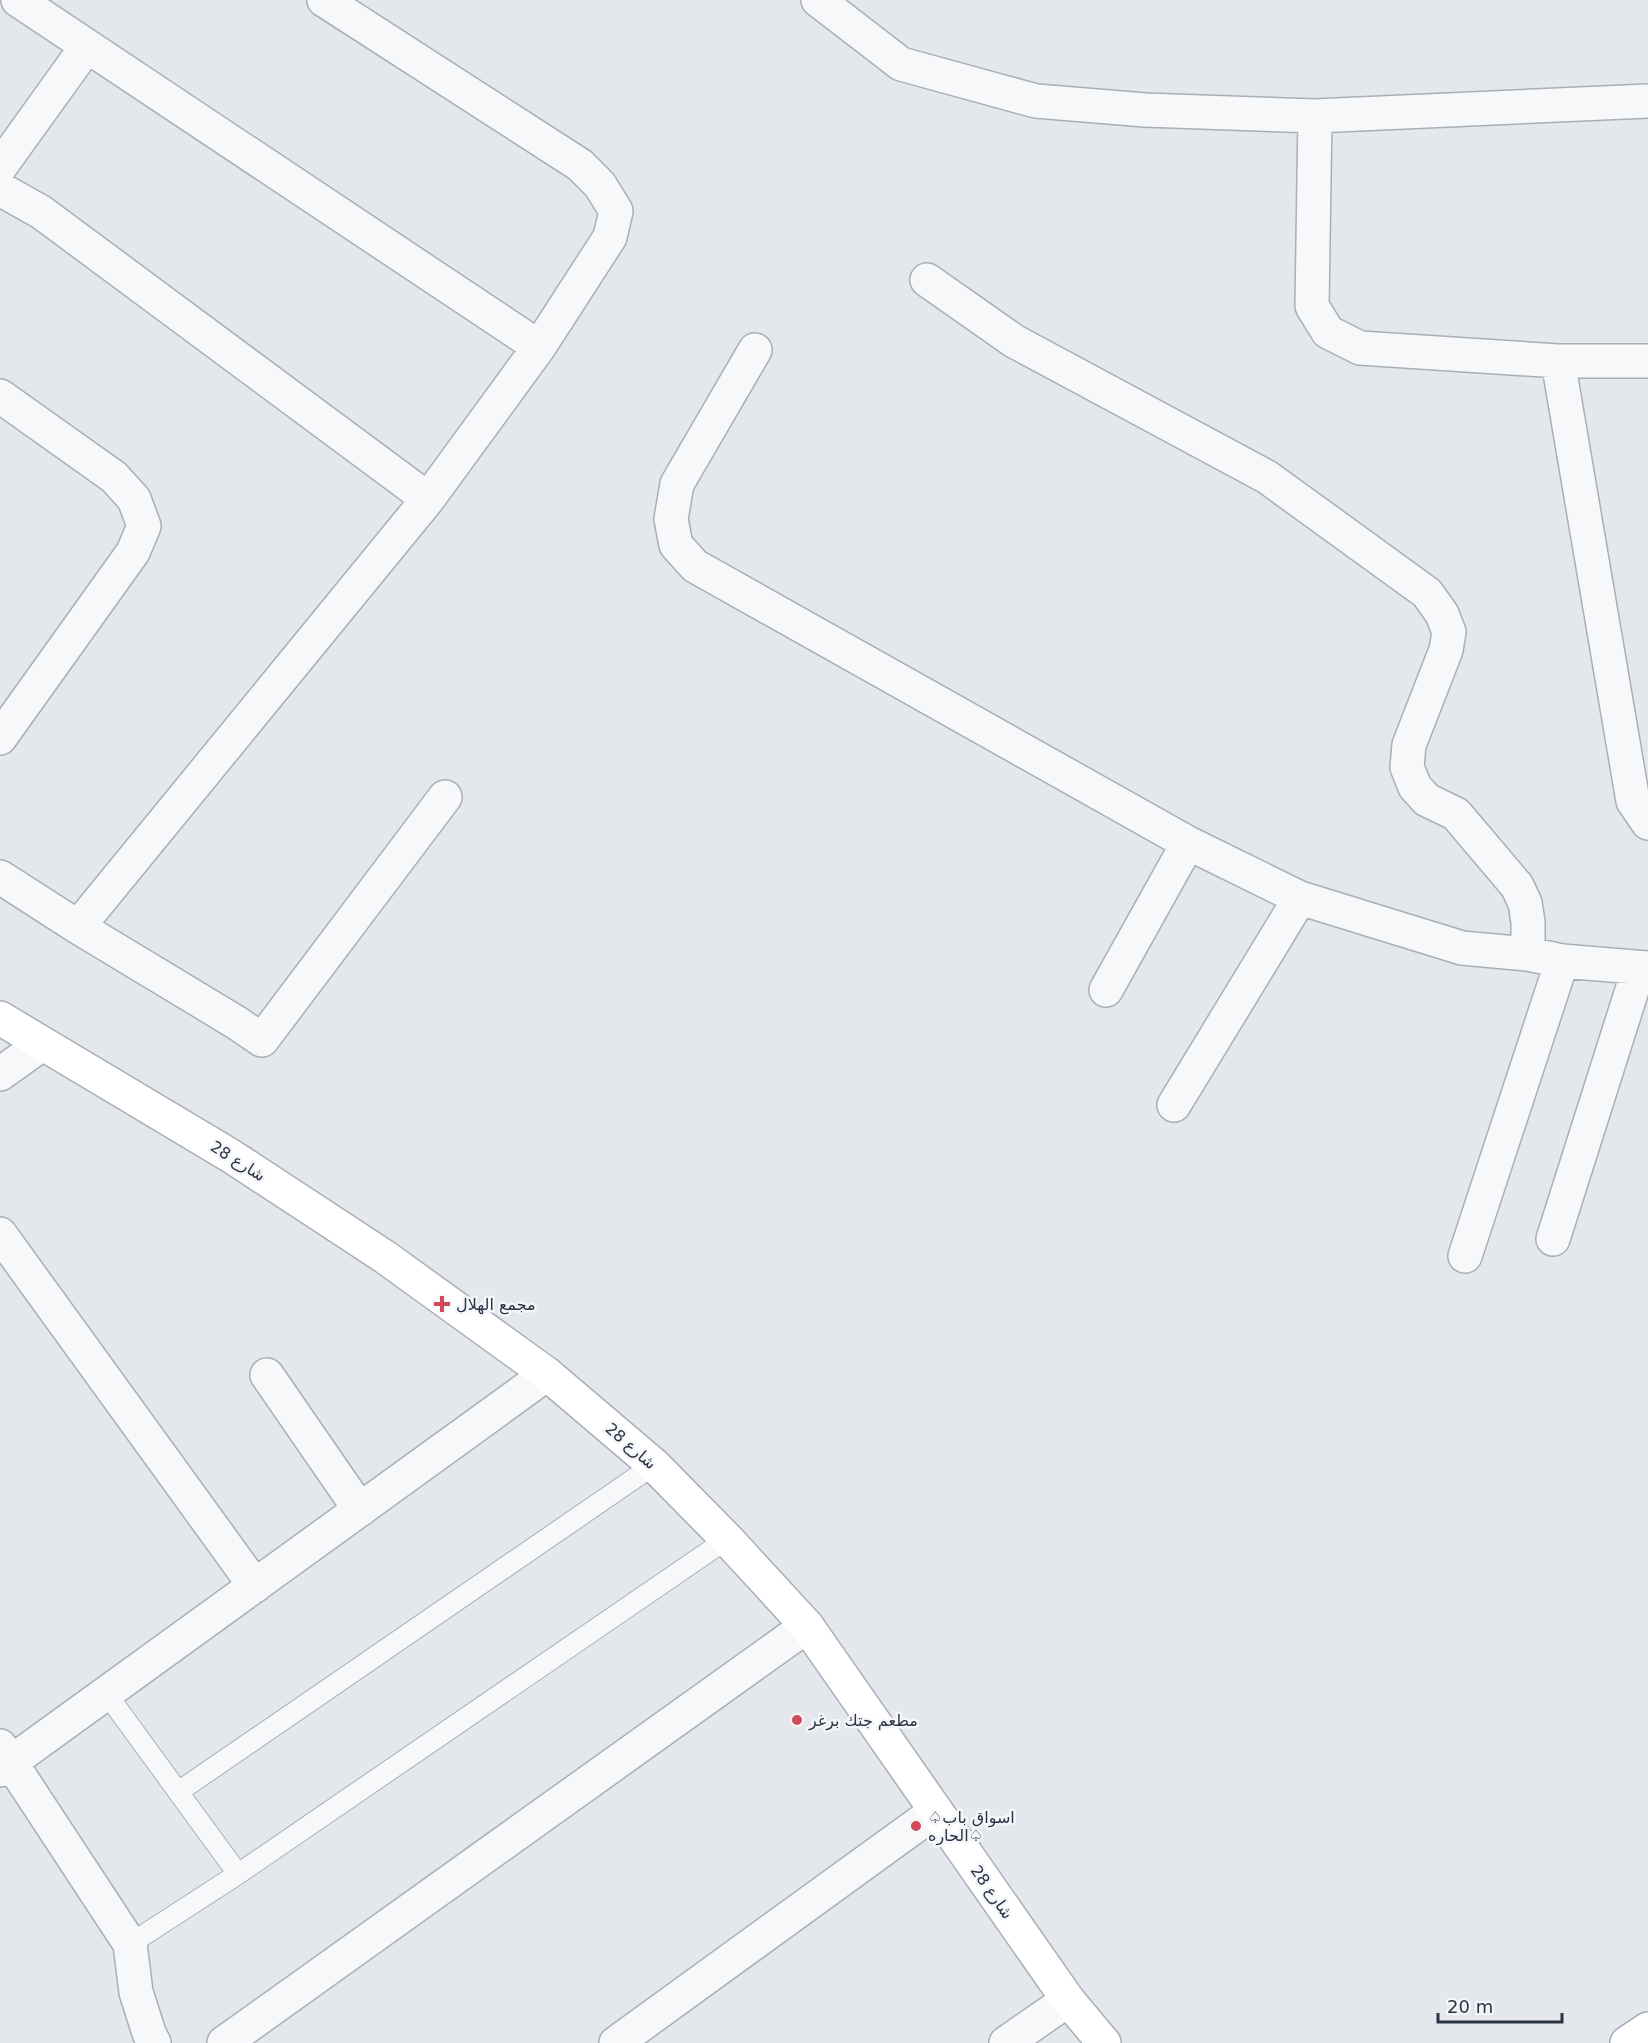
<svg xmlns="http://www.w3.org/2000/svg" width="1648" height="2043" font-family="'DejaVu Sans',Cairo,sans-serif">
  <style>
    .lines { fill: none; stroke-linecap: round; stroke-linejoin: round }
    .lane-casing { stroke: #a9aeb7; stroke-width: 22 }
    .street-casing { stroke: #a9aeb7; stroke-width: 36 }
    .secondary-casing { stroke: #a9aeb7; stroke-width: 36 }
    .primary-casing { stroke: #a3abb8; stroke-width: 36 }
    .lane { stroke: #f7f8fa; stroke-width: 20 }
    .street { stroke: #f7f8fa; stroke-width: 33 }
    .secondary { stroke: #fff; stroke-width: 33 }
    .primary { stroke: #fff; stroke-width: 33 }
    .poi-dot { fill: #d1495b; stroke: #f4f6f9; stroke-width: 2 }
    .labels { text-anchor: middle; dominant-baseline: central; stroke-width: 5; stroke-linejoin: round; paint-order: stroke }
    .street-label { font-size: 16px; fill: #2b3445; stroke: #f4f6f9 }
    .poi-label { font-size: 16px; fill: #2b3445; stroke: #f4f6f9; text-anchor: start }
  </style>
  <rect width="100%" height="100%" fill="#e4e7ec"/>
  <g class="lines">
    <defs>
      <path id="lane" d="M106,1693L238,1874
        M178,1792L654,1465
        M130,1944L238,1874L727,1539"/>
      <path id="street" d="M18,0L539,347
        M818,0L901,64L1036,101L1145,110L1315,116L1648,101
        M1315,116L1312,306L1328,332L1360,348L1558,361H1648
        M0,167L87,46
        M0,189L41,212L428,499
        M927,280L1014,341L1267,477L1427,593L1442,614L1449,632L1446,650L1409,745L1407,767L1415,787L1427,800L1456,814L1517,886L1525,903L1528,922V954
        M755,350L677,484L671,519L676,545L695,566L1188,843L1300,898L1462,948L1528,954L1562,961L1648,968
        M1558,361L1633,801L1648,823
        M0,396L114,477L134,499L144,526L133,552L0,738
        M0,877L78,927L237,1023L262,1040L445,797
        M78,927L428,499L539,347L610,237L616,211L600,185L580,165L324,0
        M1106,990L1188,843
        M0,1074L42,1044
        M1174,1105L1300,898
        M0,1234L255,1586
        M1553,1239L1639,968
        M1465,1256L1562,961
        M267,1375L360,1510
        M0,1746L130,1944L136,1992L149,2033L154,2043
        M0,1770L547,1374
        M224,2043L807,1626
        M616,2043L936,1811
        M1006,2043L1068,2000"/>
      <path id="secondary" d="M0,1018L231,1156L385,1257L547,1374L654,1465L727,1539L807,1626L1068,2000L1104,2043"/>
      <path id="primary" d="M1627,2043L1648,2029"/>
    </defs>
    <!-- lane casing -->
    <use href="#lane" class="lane-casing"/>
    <!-- street casing -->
    <use href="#street" class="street-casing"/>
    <!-- secondary casing -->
    <use href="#secondary" class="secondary-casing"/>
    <!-- primary casing -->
    <use href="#primary" class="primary-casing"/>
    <!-- lane -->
    <use href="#lane" class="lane"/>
    <!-- street -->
    <use href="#street" class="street"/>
    <!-- secondary -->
    <use href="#secondary" class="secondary"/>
    <!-- primary -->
    <use href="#primary" class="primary"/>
  </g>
  <!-- markers -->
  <g class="poi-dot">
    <path d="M439 1295h6v6h6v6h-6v6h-6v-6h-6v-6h6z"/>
    <circle cx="797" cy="1720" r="6"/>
    <circle cx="916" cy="1826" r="6"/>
  </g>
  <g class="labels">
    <!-- street labels -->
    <g class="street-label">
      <text transform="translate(238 1161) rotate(32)">شارع 28</text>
      <text transform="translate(631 1446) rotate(41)">شارع 28</text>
      <text transform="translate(992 1892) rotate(55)">شارع 28</text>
    </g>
    <!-- poi labels -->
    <g class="poi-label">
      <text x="456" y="1304">مجمع الهلال</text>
      <text x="809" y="1720">مطعم جتك برغر</text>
      <text x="928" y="1817">♤اسواق باب<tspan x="928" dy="18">الحاره♤</tspan></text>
    </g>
  </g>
  <!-- scale -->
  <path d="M1438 2013v9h124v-9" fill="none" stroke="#2b3445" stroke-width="3"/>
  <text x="1447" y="2013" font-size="18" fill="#2b3445" stroke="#f4f6f9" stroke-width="4.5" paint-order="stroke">20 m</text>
</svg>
